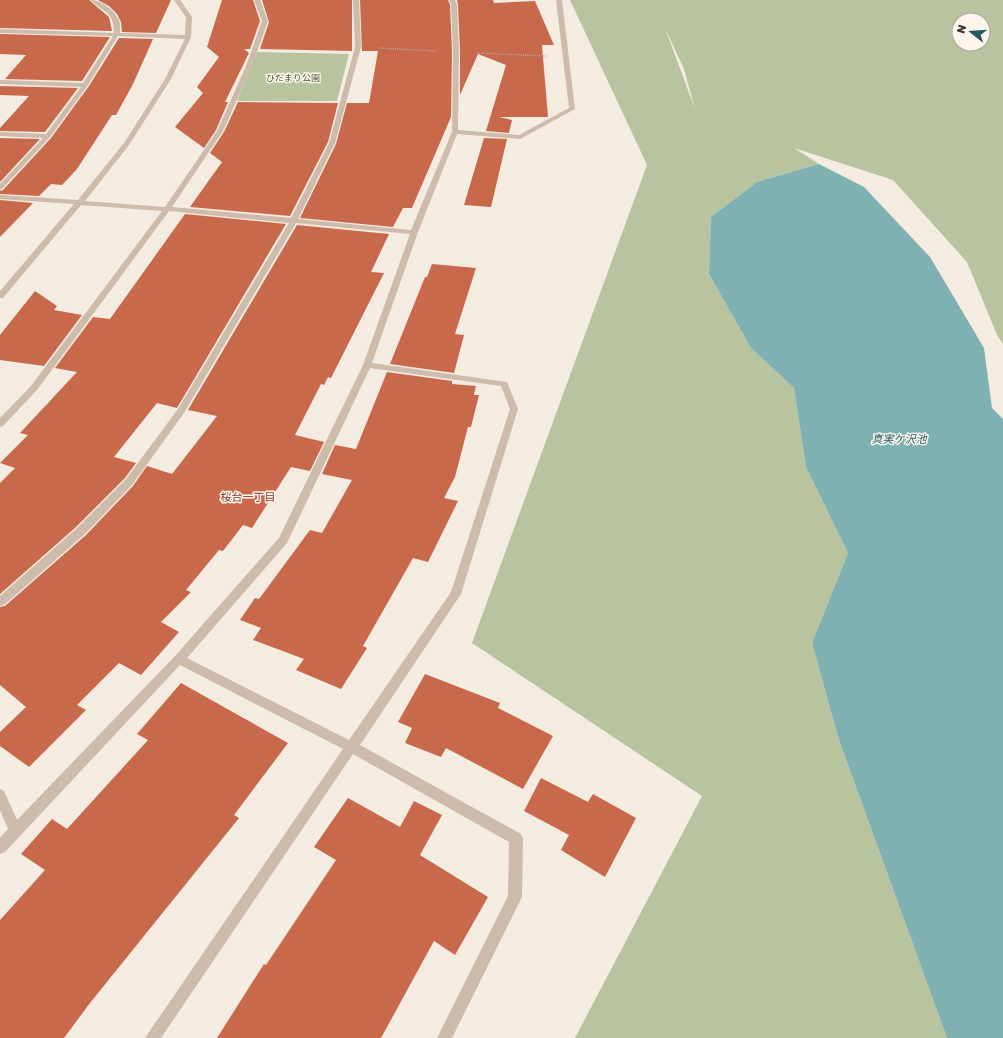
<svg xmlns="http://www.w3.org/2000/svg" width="1003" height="1038" font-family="'Golos Text','Noto Sans JP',sans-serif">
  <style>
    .green { fill: #b8c4a0; fill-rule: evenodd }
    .water { fill: #7fb0b2 }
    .building { fill: #c8694b }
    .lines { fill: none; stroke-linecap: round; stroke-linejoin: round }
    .path { stroke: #b9a596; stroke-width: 1.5; stroke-dasharray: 1 1; stroke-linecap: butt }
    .minor { fill: #cdbbac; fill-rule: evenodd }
    .labels { text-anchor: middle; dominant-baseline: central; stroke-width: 3; stroke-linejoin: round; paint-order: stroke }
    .far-park-label { font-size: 9px; fill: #4a5a2e; stroke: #fbf5ee }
    .water-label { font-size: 11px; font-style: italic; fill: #1f5a5e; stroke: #fbf5ee }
    .neighbourhood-label { font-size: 11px; fill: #8c3b22; stroke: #fbf5ee }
  </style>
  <rect width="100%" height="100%" fill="#f4ebe1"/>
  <!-- green -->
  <path class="green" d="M570,0H1003V344L997,335L967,262L893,180L794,148L819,164L757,182L711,217L709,274L751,348L794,388L806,467L848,553L812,643L839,740L947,1038H575L702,796L472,643L647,165ZM959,20H983V44H959ZM665,28L684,69L695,109Z
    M257,52L349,54L337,101H237Z"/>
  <!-- water -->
  <path class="water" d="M819,164L864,187L930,257L984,348L992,408L1003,419V1038H947L839,740L812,643L848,553L806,467L794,388L751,348L709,274L711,217L757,182Z"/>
  <!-- building -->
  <path class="building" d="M0,0H89L109,17L112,31L0,28Z
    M98,0H171L156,33L122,32L121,22L117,14L109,6Z
    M222,0H253L260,21L250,49H244L249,53L225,102H228L216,130L204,148L175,127L203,93L197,87L219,57L207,47Z
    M262,0H352V51L260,49L269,22Z
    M360,0H448L450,5L452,52L451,117L412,208H403L393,227L300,218L336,144L347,103H369L378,51H362Z
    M457,0H493L494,3L535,1L554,45H542L548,117H499L512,120L509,133L486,131L506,65L478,54L460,95V52L458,5Z
    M0,34L110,37L82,81L5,79L26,55L0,54Z
    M119,38L153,39L133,84L116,115H112L77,169L62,185L51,184L39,196L0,194V191L3,190L51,138L89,86Z
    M0,86L78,88L45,132L0,131V128L29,96L0,95Z
    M238,102L338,103L328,142L290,216L190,207L222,162L210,153L224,132Z
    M0,138L40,139L0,182Z
    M484,138L507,139L491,207L464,205Z
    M0,200L33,203L0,237Z
    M185,214L286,224L177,408L157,403L114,457L136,463L125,478L76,527L0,594V483L15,468L0,463L28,435L20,433L77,372L55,368L93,317L110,319Z
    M297,225L389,234L371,272L384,273L331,378L328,377L324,385L321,384L295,435L324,442L310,471L291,467L252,528L243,525L223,551L219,550L186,590L191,592L161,622L179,632L141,675L119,663L77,705L86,710L29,767L0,746V732L26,707L0,685V607L5,606L86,535L133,486L147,466L172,474L217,416L188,410Z
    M432,264L476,268L455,334L464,335L454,373L390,364L425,277H427Z
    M35,291L57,306L54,310L82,315L44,366L0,360V335Z
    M387,372L452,381V384L476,386L474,395H479L471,427H468L455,477L444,498L458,501L428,562L413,558L363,646L367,648L341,689L296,670L304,659L253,640L261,628L240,620L255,598L259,599L310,530L322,533L352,480L322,474L335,445L356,449Z
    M425,674L500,703L498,708L553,736L523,789L446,748L441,757L405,743L412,728L398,722Z
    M181,683L288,743L234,815L239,818L90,1003L64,1038H0V920L45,870L21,854L52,819L67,829L148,740L137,734Z
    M541,778L588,802L593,794L636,818L605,877L561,850L569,835L524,811Z
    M348,798L400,827L414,801L442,815L420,855L488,897L455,955L434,941L381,1038H217L264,964L266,965L336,860L314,847Z"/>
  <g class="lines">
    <!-- path -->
    <path class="path" d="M379,48L436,51
      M477,53L546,56"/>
    <!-- minor -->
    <path class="minor" d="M90,0C102,0 117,12 120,23C120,26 120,30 120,33L185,35L186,17L174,0H180L192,17L191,37L171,79L129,145L85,201L165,207L217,131L246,66L262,21L254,0H260L268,21L252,66L223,131L172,207L291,218L329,143L355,47L353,0H359L361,47L335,143L298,219L411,230L452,132L453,52L451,5L449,0H455L457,5L459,52L458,130L519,135L569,108L556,0H562L575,109L520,139L457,134L418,232L372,363L507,382L518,409L461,594L360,745L521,834L523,839L522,897L452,1038H437L508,896L509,842L353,754L161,1038H145L343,749L180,665L5,852L0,854V838L8,829L0,810V789L4,791L17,820L175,656L279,538L363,365L410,234L296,223L184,413L132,485L85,534L4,605L0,606V596L77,528L126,479L178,409L289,223L169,211L37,390L3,426L0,427V418L31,386L162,211L81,205L3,298H0V291L74,204L0,199V195L78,200L124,143L165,79L185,39L118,36L88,85L50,137L2,189L0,190V184L43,138L0,136V132L46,134L81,87L0,84V80L83,83L113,36L0,33V29L114,33C114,12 104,12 90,0ZM370,368L501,386L510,409L451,592L349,740L187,658L287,543Z"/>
  </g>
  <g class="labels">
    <!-- far-park labels -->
    <g class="far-park-label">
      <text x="293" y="77">ひだまり公園</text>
    </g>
    <!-- water labels -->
    <g class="water-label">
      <text x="899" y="438">真実ケ沢池</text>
    </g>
    <!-- neighbourhood labels -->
    <g class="neighbourhood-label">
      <text x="248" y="496">桜台一丁目</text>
    </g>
  </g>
  <!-- north arrow -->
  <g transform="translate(971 32) rotate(287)"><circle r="19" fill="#fbf5ee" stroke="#aea6a0"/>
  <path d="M0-3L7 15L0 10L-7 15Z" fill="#1f5a5e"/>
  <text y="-6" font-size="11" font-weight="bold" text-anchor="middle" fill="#3b302b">N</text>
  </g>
</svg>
